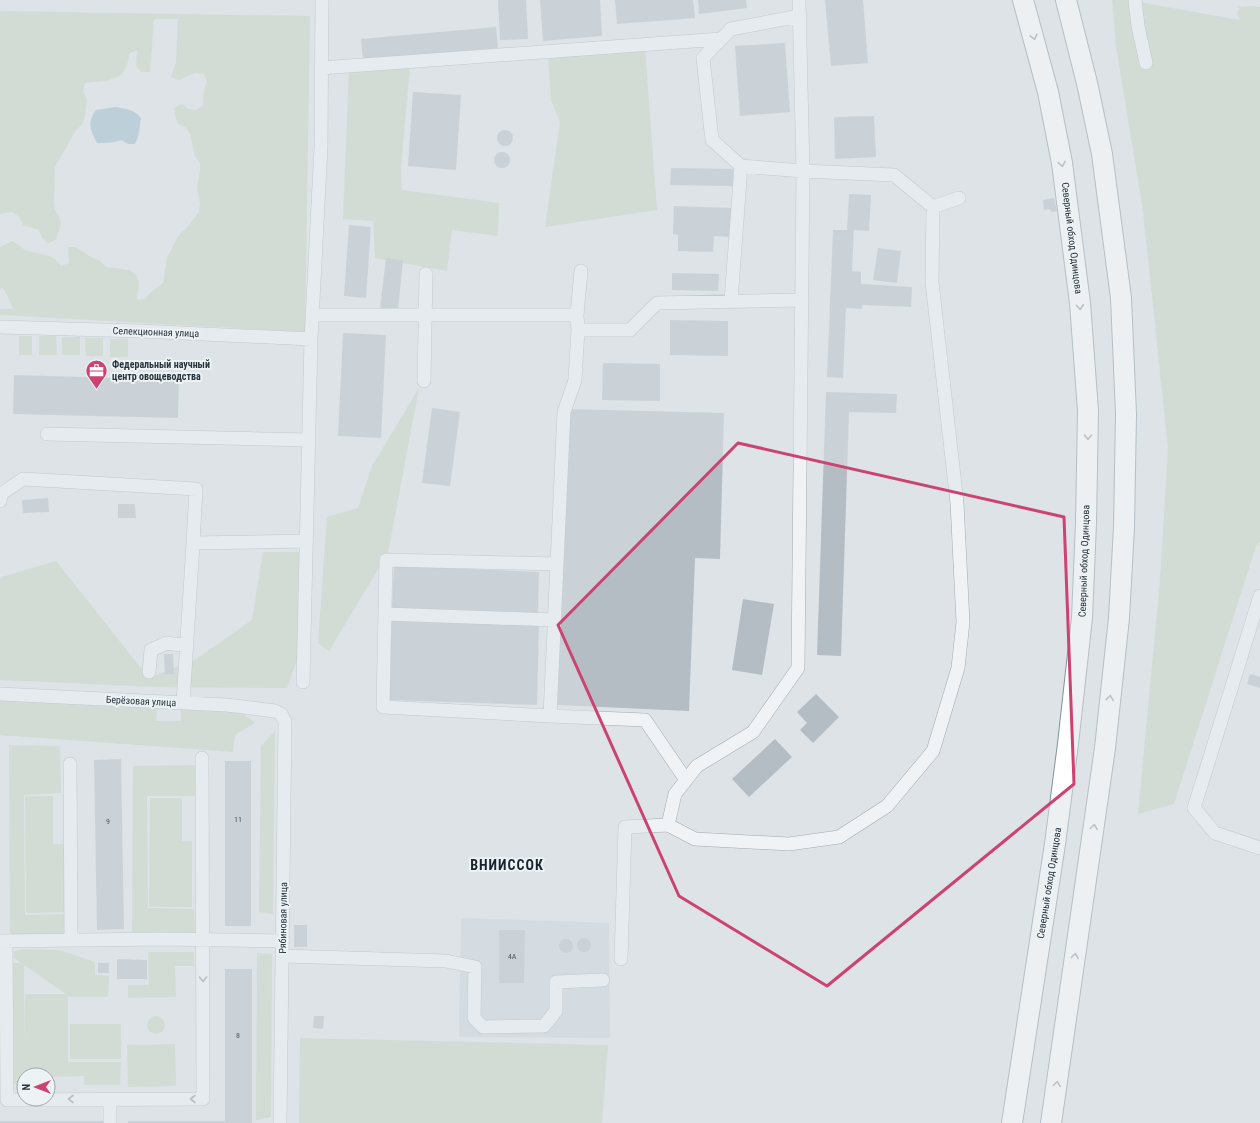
<svg xmlns="http://www.w3.org/2000/svg" width="1260" height="1123" font-family="'Roboto Condensed',sans-serif">
  <style>
    .built { fill: #ccd3d9 }
    .green { fill: #c7d1bf; fill-rule: evenodd }
    .water { fill: #98b8c7 }
    .building { fill: #b5bdc4 }
    .lines { fill: none; stroke-linecap: round; stroke-linejoin: round }
    .minor-casing { stroke: #a3abb1; stroke-width: 14 }
    .highway-casing { stroke: #85939d; stroke-width: 22 }
    .minor { stroke: #f0f3f5; stroke-width: 13 }
    .highway { stroke: #fff; stroke-width: 20 }
    .oneway { stroke: #939a9e }
    .oneway2 { stroke: #8c9499 }
    .marked { fill: none; stroke: #cc4372; stroke-width: 3; stroke-linejoin: round }
    .labels { text-anchor: middle; dominant-baseline: central; stroke-width: 4; stroke-linejoin: round; paint-order: stroke }
    .number-label { font-size: 8px; fill: #4a565f }
    .street-label { font-size: 10px; fill: #27343d; stroke: #edf2f5 }
    .poi-label { font-size: 10px; font-weight: bold; fill: #27343d; stroke: #edf2f5; text-anchor: start }
    .district-label { font-size: 14px; font-weight: bold; letter-spacing: 1px; fill: #19242e; stroke: #edf2f5 }
  </style>
  <rect width="100%" height="100%" fill="#dde3e7"/>
  <!-- built -->
  <path class="built" d="M461,918L609,923L610,1038L459,1037Z"/>
  <!-- green -->
  <path class="green" d="M1112,0H1127L1240,20L1237,14L1239,7L1254,6L1260,7V542L1256,546L1174,804L1138,814L1160,580L1168,448L1143,211L1116,46Z
    M0,11L310,16L305,332L0,315V309H13C9,301 8,294 2,288L0,289V247L12,241L19,245L25,250L49,256L56,260L61,266L69,263L68,247H76L91,257L99,260L106,267L130,270L137,276L139,284L137,300L145,299L150,293L163,283L167,258L178,236L189,225L199,212L200,204L197,187L200,171V163L195,156L190,134L185,127L178,124L175,116L174,108L182,104L188,109L196,110L203,106L204,90L207,82L204,74L195,73L179,80L171,77L176,62L178,19H154L150,72H141L136,66L137,50L129,54C127,83 107,80 85,83L83,91L87,99L85,116L82,125L76,130L55,167L54,202L55,210L59,216L61,224L56,240L48,243L42,238L39,230L23,225L19,217L13,212L5,213L0,215Z
    M645,47L657,210L545,227L560,122L551,101L548,57Z
    M410,67L401,168L402,190L499,203L498,236L452,230L447,271L375,258L373,221L343,219L349,68Z
    M19,336H32V355H19Z
    M39,336H56L57,355H39Z
    M62,337H80V355H62Z
    M85,338H103V356H86Z
    M110,339H128V357H110Z
    M419,388L388,553L329,651L318,643L327,517L358,508L372,466Z
    M263,552H301L298,658L287,688L153,687L0,680V580L2,577L56,561L149,678L196,659L252,620Z
    M0,699L157,707L156,721H181V708L239,711L255,723L235,735L233,752L0,735Z
    M275,731L273,914L259,912L261,746Z
    M9,745L60,746L61,793L24,795L25,915L66,914V935L10,936Z
    M198,765V796H147L148,908L194,909L195,935H132L133,766Z
    M25,796H53V844H66V912L26,913Z
    M150,798H182V841H192V907H149Z
    M26,949L59,950L95,962V975L109,976L108,997H71L68,996V1062H121L120,1085H84V1076L48,1077V1075H24L23,1086L15,1084L14,1082L13,963H21L13,957L15,951ZM24,965L66,994H25L24,1040Z
    M148,952H194V966H175L176,997L128,998V985H149Z
    M257,953L272,954L271,1117L256,1120Z
    M147 1025a9 9 0 1 1 18 0a9 9 0 1 1-18 0Z
    M70,1024H121V1059H70Z
    M300,1038L608,1045L602,1123H299Z
    M175,1044L176,1086L128,1087L127,1045Z"/>
  <!-- water -->
  <path class="water" d="M116,107C126,109 135,110 141,118C139,129 140,134 135,144H128L121,140C113,143 106,143 97,143C90,129 87,123 96,110Z"/>
  <!-- building -->
  <path class="building" d="M498,0H526L528,39L500,40Z
    M540,0H600L602,36L543,41Z
    M615,0H693L695,18L617,24Z
    M698,0H746L747,8L699,14Z
    M825,0H863L868,63L831,66Z
    M496,27L498,48L363,60L361,39Z
    M785,43L790,112L740,116L735,46Z
    M413,92L461,95L456,170L408,166Z
    M874,116L876,157L835,159L834,117Z
    M497 138a8 8 0 1 1 16 0a8 8 0 1 1-16 0Z
    M494 160a8 8 0 1 1 16 0a8 8 0 1 1-16 0Z
    M671,168L733,169V186L670,185Z
    M849,194L871,195L869,231L854,230L852,271L861,272V284L912,287L911,307L862,305V309L846,308L843,378L827,377L833,230H847Z
    M1054,198L1057,211L1051,212L1050,209L1044,210L1043,200Z
    M674,206L732,208L731,237L714,236L713,252L678,251V235L673,234Z
    M349,225L371,227L366,298L344,296Z
    M878,248L901,251L897,283L873,280Z
    M386,258L403,260L398,310L380,308Z
    M672,273L719,274L718,291L672,290Z
    M670,320L728,321V356L670,355Z
    M343,333L386,335L381,438L338,436Z
    M603,363L660,364V401L602,400Z
    M14,375L179,380L178,418L13,414Z
    M826,392L897,394L896,413L849,412L841,656L817,655Z
    M432,408L460,412L450,486L422,483Z
    M567,409L724,413L720,559L695,558L689,711L557,705Z
    M48,498L49,512L23,513L22,500Z
    M118,504H135L136,518H118Z
    M394,566L539,572L538,613L392,608Z
    M743,599L774,604L762,675L732,670Z
    M392,619L539,624L537,705L389,700Z
    M164,654H173L174,674H165Z
    M1250,674L1260,677V688L1247,684Z
    M816,694L839,717L813,743L800,730L807,723L797,712Z
    M775,739L792,757L749,797L732,779Z
    M121,759L124,929L97,930L94,760Z
    M225,761H251V926H225Z
    M294,925H307V947H294Z
    M499,930H525L524,983H499Z
    M577 945a7 7 0 1 1 14 0a7 7 0 1 1-14 0Z
    M559 946a7 7 0 1 1 14 0a7 7 0 1 1-14 0Z
    M117,959L147,960V979H117Z
    M98,963H109V973H98Z
    M225,969H252V1123H128V1121H225Z
    M314,1016H324L323,1029L313,1028Z
    M0,1121H105V1123H0Z"/>
  <g class="lines">
    <defs>
      <path id="minor" d="M1135,0L1138,26L1146,63
        M800,16L731,29L703,58L712,140L741,166L803,171L894,175L933,207L959,198
        M321,68L721,39
        M731,301L741,166
        M312,315H577L578,330H630L657,303L802,300
        M577,315L581,271
        M0,327L139,331L311,339
        M578,330L575,380L564,412L550,716L645,720L686,780
        M424,381L426,274
        M47,434L308,440
        M0,501L1,494L23,479L196,489L193,543L307,541
        M1260,596L1194,808L1215,833L1260,848
        M385,614L554,620
        M149,672L151,650L167,643L187,646
        M303,682L311,339L321,147L322,0
        M0,694L227,705L275,711L281,714L285,721L280,1123
        M183,703L193,543
        M550,716L383,707L386,560L556,564
        M70,764L71,940
        M668,825L695,839L789,844L839,837L887,806L933,751L958,668L963,622L957,503L932,282L933,207
        M0,941L163,939L283,941
        M6,941L7,1100L203,1099L202,758
        M283,956L446,961L475,967L474,1018L483,1027L544,1026L556,1011V982L603,980
        M621,959L625,827L668,825L675,794L697,766L753,732L798,668L803,171L799,0
        M110,1099V1123"/>
      <path id="highway" d="M1012,1123L1055,844L1068,744L1082,618L1086,523L1088,411L1080,303L1062,163L1048,92L1023,0
        M1051,1123L1105,748L1119,618L1124,527L1126,414L1121,298L1102,154L1087,83L1066,0"/>
    </defs>
    <!-- minor casing -->
    <use href="#minor" class="minor-casing"/>
    <!-- highway casing -->
    <use href="#highway" class="highway-casing"/>
    <!-- minor -->
    <use href="#minor" class="minor"/>
    <!-- highway -->
    <use href="#highway" class="highway"/>
  </g>
  <!-- one-way arrows -->
  <defs><path id="oneway-chevron" d="M-2-3.5L2.5 0L-2 3.5" fill="none" stroke-width="1.6" stroke-linecap="round" stroke-linejoin="round"/></defs>
  <g class="oneway">
    <use href="#oneway-chevron" transform="translate(1034 37) rotate(76)"/>
    <use href="#oneway-chevron" transform="translate(1062 164) rotate(81)"/>
    <use href="#oneway-chevron" transform="translate(1080 307) rotate(85)"/>
    <use href="#oneway-chevron" transform="translate(1088 437) rotate(91)"/>
    <use href="#oneway-chevron" transform="translate(1110 698) rotate(-84)"/>
    <use href="#oneway-chevron" transform="translate(1094 827) rotate(-82)"/>
    <use href="#oneway-chevron" transform="translate(1075 956) rotate(-82)"/>
    <use href="#oneway-chevron" transform="translate(1057 1084) rotate(-82)"/>
  </g>
  <g class="oneway2">
    <use href="#oneway-chevron" transform="translate(203 979) rotate(90)"/>
    <use href="#oneway-chevron" transform="translate(71 1099) rotate(180)"/>
    <use href="#oneway-chevron" transform="translate(193 1099) rotate(180)"/>
  </g>
  <!-- marked area -->
  <path d="M0 0H1260V1123H0ZM738,443L1064,517L1074,784L827,986L679,896L558,625Z" fill="#dde3e7" fill-opacity=".55" fill-rule="evenodd"/>
  <path class="marked" d="M738,443L1064,517L1074,784L827,986L679,896L558,625Z"/>
  <!-- icons -->
  <defs>
    <symbol id="office-pin" viewBox="-11 -11 22 30"><path d="M0 17L-7.5 6A9.5 9.5 0 1 1 7.5 6Z" fill="#cc4372" stroke="#edf2f5"/><path d="M-6-3h4V-5.5h4V-3h4V5H-6ZM-1-4.5V-3h2v-1.5ZM-6 0V1H6V0Z" fill="#fff"/></symbol>
  </defs>
  <g fill-rule="evenodd">
    <use href="#office-pin" x="84" y="358" width="25" height="34"/>
  </g>
  <g class="labels">
    <!-- number labels -->
    <g class="number-label">
      <text x="238" y="819">11</text>
      <text x="108" y="821">9</text>
      <text x="512" y="956">4А</text>
      <text x="238" y="1035">8</text>
    </g>
    <!-- street labels -->
    <g class="street-label">
      <text transform="translate(1072 238) rotate(83)">Северный обход Одинцова</text>
      <text transform="translate(156 332) rotate(2)">Селекционная улица</text>
      <text transform="translate(1084 561) rotate(-88)">Северный обход Одинцова</text>
      <text transform="translate(141 701) rotate(3)">Берёзовая улица</text>
      <text transform="translate(1049 883) rotate(-81)">Северный обход Одинцова</text>
      <text transform="translate(283 918) rotate(-89)">Рябиновая улица</text>
    </g>
    <!-- poi labels -->
    <g class="poi-label">
      <text x="112" y="364">Федеральный научный<tspan x="112" dy="12">центр овощеводства</tspan></text>
    </g>
    <!-- district labels -->
    <g class="district-label">
      <text x="507" y="865">ВНИИССОК</text>
    </g>
  </g>
  <!-- north arrow -->
  <g transform="translate(36 1087) rotate(270)"><circle r="19" fill="#edf2f5" stroke="#9ea6ab"/>
  <path d="M0-3L7 15L0 10L-7 15Z" fill="#cc4372"/>
  <text y="-6" font-size="11" font-weight="bold" text-anchor="middle" fill="#27343d">N</text>
  </g>
</svg>
